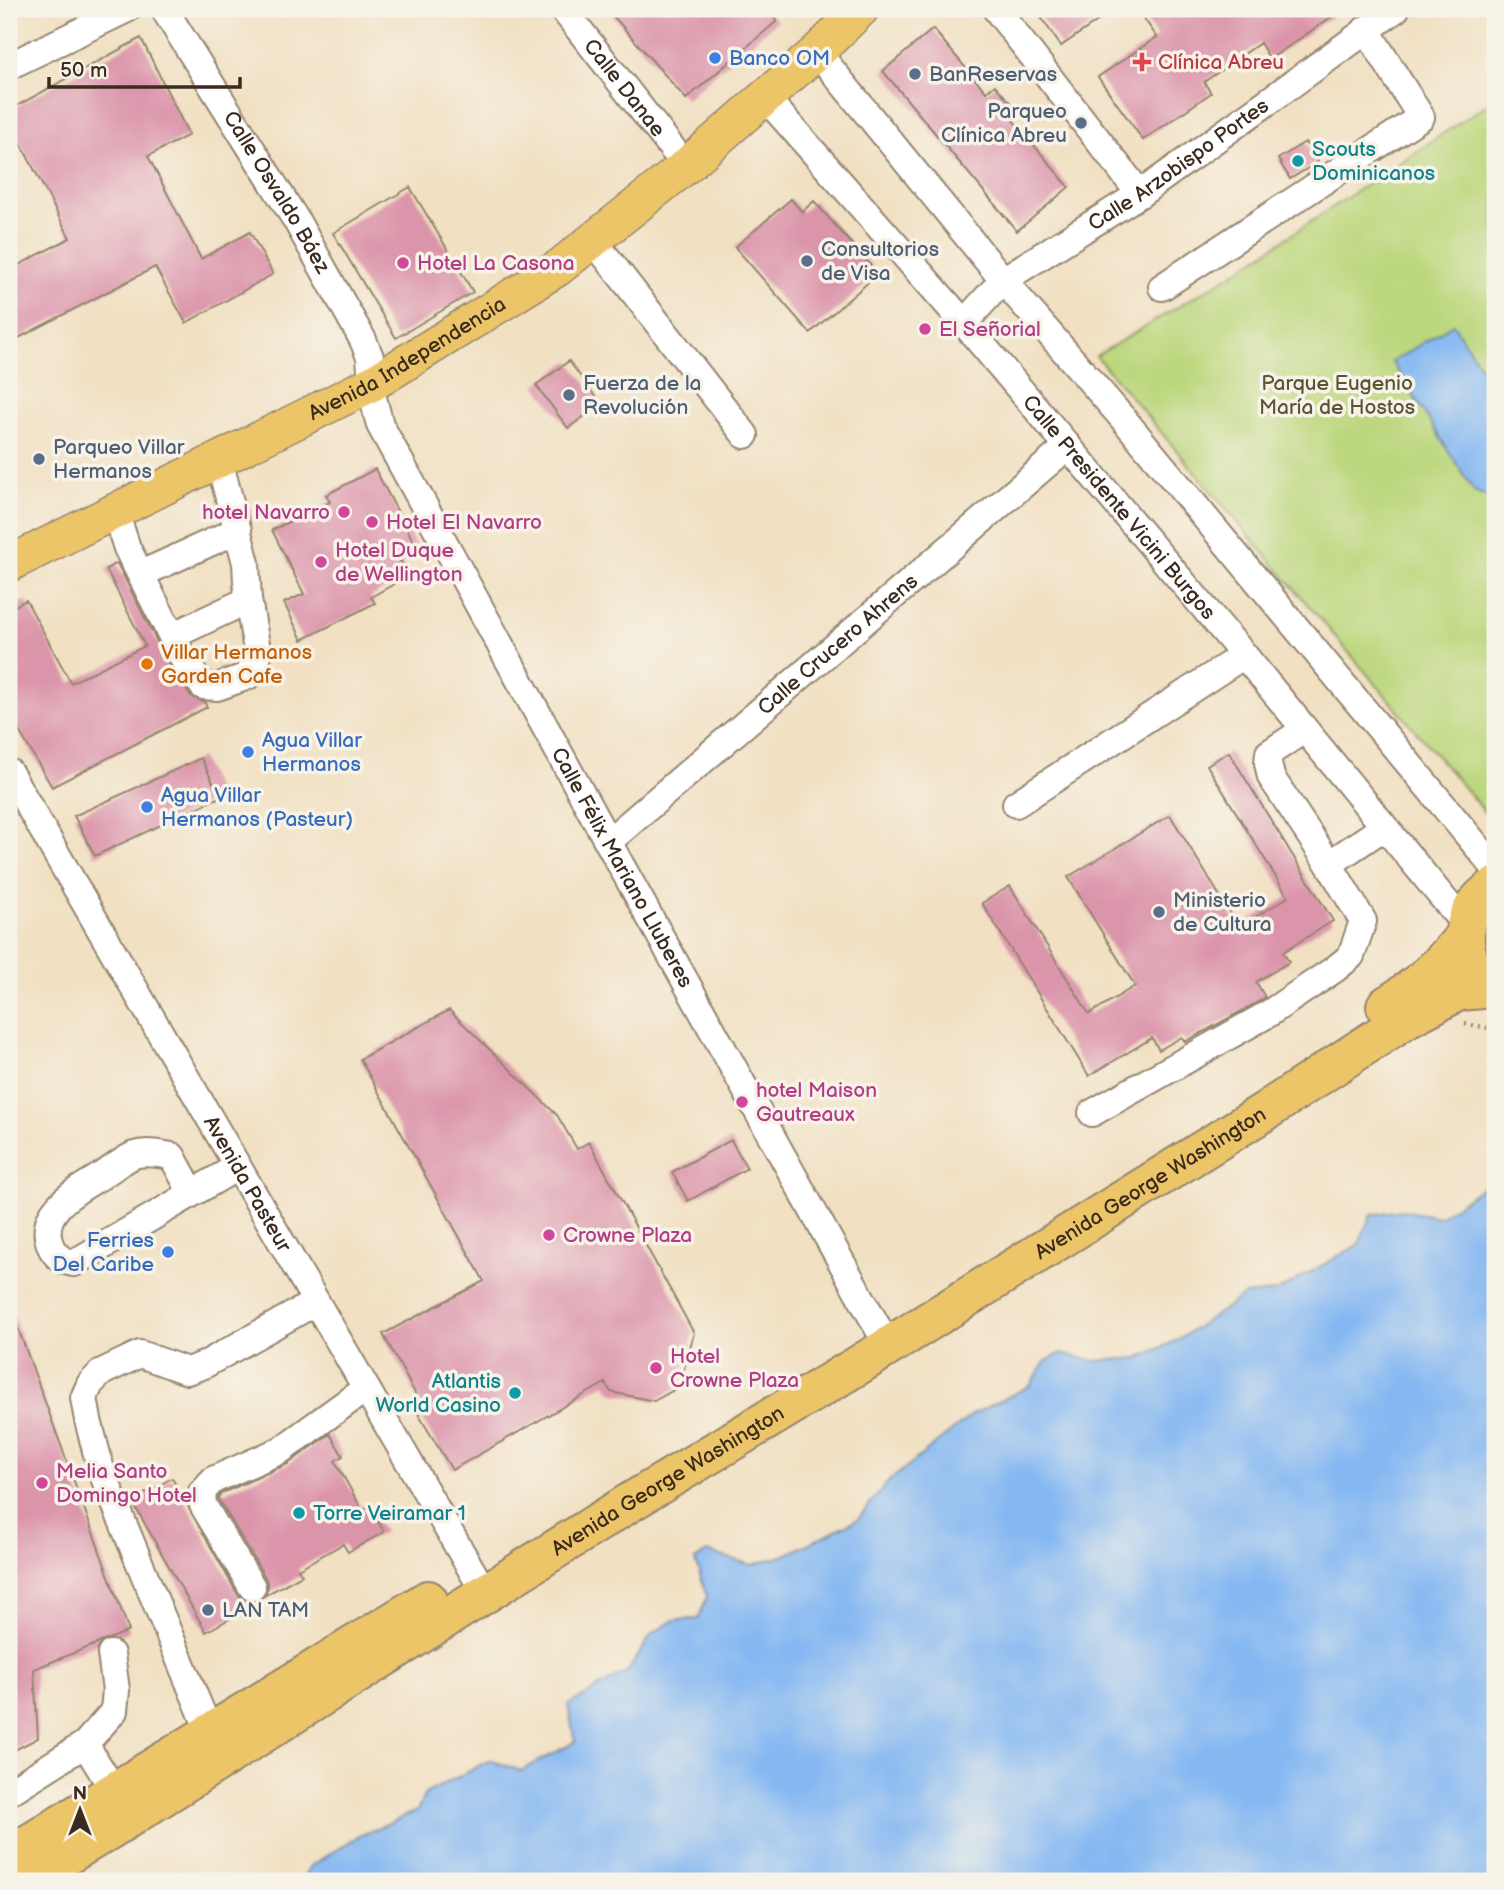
<svg xmlns="http://www.w3.org/2000/svg" width="1504" height="1890" font-family="'Balsamiq Sans',sans-serif">
  <style>
    .green { fill: #bcd77d; stroke: #7c804e; stroke-width: 2 }
    .water { fill: #85b8f2; stroke: #607188; stroke-width: 2 }
    .building { fill: #db95ab }
    .lines { fill: none; stroke-linecap: round; stroke-linejoin: round }
    .minor-casing { stroke: #968570; stroke-width: 30 }
    .major-casing { stroke: #968570; stroke-width: 38 }
    .highway-casing { stroke: #968570; stroke-width: 42 }
    .path { stroke: #968570; stroke-width: 4.5; stroke-dasharray: 2 5; stroke-linecap: butt }
    .minor { stroke: #fff; stroke-width: 26 }
    .major { stroke: #edc569; stroke-width: 35 }
    .highway { stroke: #edc569; stroke-width: 38 }
    .shop-dot { fill: #3f7fe0; stroke: #f7f3e8; stroke-width: 2.5 }
    .health-dot { fill: #e0444e; stroke: #f7f3e8; stroke-width: 2.5 }
    .service-dot { fill: #5c6f8a; stroke: #f7f3e8; stroke-width: 2.5 }
    .culture-dot { fill: #0f9aa8; stroke: #f7f3e8; stroke-width: 2.5 }
    .hotel-dot { fill: #d1479c; stroke: #f7f3e8; stroke-width: 2.5 }
    .food-dot { fill: #e8710a; stroke: #f7f3e8; stroke-width: 2.5 }
    .labels { text-anchor: middle; dominant-baseline: central; stroke-width: 7; stroke-linejoin: round; paint-order: stroke }
    .shop-label { font-size: 21px; fill: #366cbe; stroke: #f7f3e8; text-anchor: start }
    .health-label { font-size: 21px; fill: #be3a42; stroke: #f7f3e8; text-anchor: start }
    .service-label { font-size: 21px; fill: #4e5e75; stroke: #f7f3e8; text-anchor: start }
    .street-label { font-size: 21px; fill: #3b2a1e; stroke: #f7f3e8 }
    .culture-label { font-size: 21px; fill: #0d838f; stroke: #f7f3e8; text-anchor: start }
    .hotel-label { font-size: 21px; fill: #b23c85; stroke: #f7f3e8; text-anchor: start }
    .park-label { font-size: 21px; fill: #5b5536; stroke: #f7f3e8 }
    .food-label { font-size: 21px; fill: #c56008; stroke: #f7f3e8; text-anchor: start }
  </style>
  <rect width="100%" height="100%" fill="#f7f3e8"/>
  <filter id="ink" filterUnits="userSpaceOnUse"><feTurbulence type="fractalNoise" baseFrequency=".0143" numOctaves="2"/><feDisplacementMap in="SourceGraphic" scale="14" xChannelSelector="R" yChannelSelector="G"/><feConvolveMatrix kernelMatrix="1 2 1 2 8 2 1 2 1" color-interpolation-filters="sRGB"/></filter>
  <filter id="wash" filterUnits="userSpaceOnUse"><feTurbulence type="fractalNoise" baseFrequency=".00686" numOctaves="4" result="noise"/><feDisplacementMap in="SourceGraphic" scale="28" xChannelSelector="R" yChannelSelector="G"/><feGaussianBlur stdDeviation="1.57" result="paint"/><feColorMatrix in="noise" values="0 0 0 0 0 0 0 0 0 0 0 0 0 0 0 0 0 1.4 0 .05"/><feComposite in="paint" operator="in"/></filter>
  <g filter="url(#wash)">
    <rect width="100%" height="100%" fill="#f1e0c2"/>
    <!-- green -->
    <path class="green" d="M1495,99V824L1096,356L1231,275Z"/>
    <!-- water -->
    <path class="water" d="M1453,324L1495,390V500L1474,491L1392,362Z
      M1495,1179V1881H304L309,1867L357,1837L417,1811L425,1794L490,1760L521,1771L575,1742L568,1705L628,1671L652,1634L674,1620L698,1619L707,1597L695,1560L708,1552L752,1565L786,1555L858,1519L889,1481L973,1414L1030,1386L1045,1362L1061,1353L1095,1361L1138,1358L1178,1340L1245,1295L1276,1292L1359,1244L1371,1215L1402,1210L1439,1217Z"/>
    <g id="blocks">
      <!-- building -->
      <path class="building" d="M607,9H766L777,21L686,99Z
        M1035,9H1115L1061,46Z
        M1137,9H1343L1270,59L1260,43L1204,82L1211,93L1143,140L1098,77L1157,37Z
        M933,29L986,92L995,85L1014,107L1007,113L1069,187L1017,231L883,71Z
        M141,38L189,135L148,156L201,259L250,232L273,274L186,323L155,267L9,343V270L70,238L9,121V110Z
        M1305,142L1318,162L1290,179L1278,159Z
        M410,187L473,292L396,338L333,233Z
        M791,199L802,212L814,201L878,274L810,333L735,247Z
        M569,361L601,404L568,428L536,385Z
        M375,469L418,550L400,560L408,576L371,597L375,603L302,640L284,603L304,594L272,530L330,502L326,495Z
        M117,563L172,671L191,696L204,702L207,707L52,787L9,714V609L26,600L71,683L145,646L106,569Z
        M1229,752L1333,921L1283,952L1289,962L1256,982L1265,997L1260,1001L1185,1042L1182,1037L1159,1050L1152,1038L1089,1076L982,903L1010,886L1089,1014L1135,986L1068,877L1170,815L1239,927L1288,897L1207,765Z
        M201,758L220,797L95,856L74,816Z
        M449,1010L557,1115L577,1149L589,1142L694,1333L679,1387L654,1401L611,1392L605,1383L452,1470L417,1412L423,1408L383,1334L484,1281L360,1059Z
        M731,1140L747,1168L688,1201L672,1172Z
        M11,1309L129,1631L34,1669L38,1738L9,1753V1310Z
        M330,1434L343,1456L335,1461L362,1510L370,1506L384,1532L348,1552L343,1544L298,1569L302,1575L264,1596L268,1587L266,1579L218,1498L222,1493L288,1464Z
        M172,1478L238,1595L245,1601L253,1603L246,1607L247,1609L206,1632L132,1501Z"/>
    </g>
  </g>
  <g filter="url(#ink)">
    <use href="#blocks" fill-opacity="0" stroke="#968570" stroke-width="2"/>
    <g class="lines">
      <defs>
        <g id="minor">
          <path id="s1" d="M164,9L296,220L363,340L370,357L373,398L380,425L608,842L888,1346"/>
          <path id="s2" d="M563,9L686,166"/>
          <path d="M996,9L1140,194"/>
          <path d="M817,52L1003,280L1126,422L1495,868"/>
          <path d="M9,66L127,9"/>
          <path id="s3" d="M765,97L964,323L1244,655L1465,925"/>
          <path d="M593,240L745,435"/>
          <path d="M1162,287L1421,117L1366,29"/>
          <path id="s4" d="M964,323L1003,280L1140,194L1396,9"/>
          <path d="M115,511L127,548L186,664L203,686L217,687L248,676L258,655L248,600L246,563L219,460"/>
          <path d="M141,574L238,530"/>
          <path d="M172,636L248,600"/>
          <path id="s5" d="M9,772L486,1595"/>
          <path d="M1016,804L1244,655"/>
          <path id="s6" d="M608,842L1068,446"/>
          <path d="M1329,864L1384,827"/>
          <path d="M1092,1113L1268,1014L1335,969L1351,956L1363,921L1329,864L1271,777L1268,763L1269,753L1304,730"/>
          <path d="M192,1193L172,1156C160,1154 146,1151 134,1155C123,1160 112,1169 101,1176C76,1191 34,1212 52,1249C57,1258 65,1262 74,1263L237,1167"/>
          <path d="M252,1587L203,1505L202,1492L213,1480L281,1450L365,1389"/>
          <path d="M210,1733L101,1470L88,1420L84,1398L90,1384L102,1372L140,1354L187,1371L204,1365L316,1302"/>
          <path d="M85,1744L114,1711L116,1690L111,1654"/>
          <path d="M9,1792L85,1744L114,1791"/>
        </g>
        <g id="major">
          <path id="s7" d="M9,564L373,383L558,268L686,166L817,52L861,9"/>
        </g>
        <g id="highway">
          <path d="M1469,960C1458,930 1469,904 1495,887"/>
          <path d="M1386,1006C1419,985 1440,967 1464,936"/>
          <path d="M9,1856L428,1600"/>
          <path id="s8" d="M24,1881L111,1829L629,1503L862,1363L1267,1110L1407,1018L1459,991L1495,988"/>
        </g>
      </defs>
      <!-- minor casing -->
      <use href="#minor" class="minor-casing"/>
      <!-- major casing -->
      <use href="#major" class="major-casing"/>
      <!-- highway casing -->
      <use href="#highway" class="highway-casing"/>
      <!-- path -->
      <path class="path" d="M1465,1024L1495,1029"/>
      <!-- minor -->
      <use href="#minor" class="minor"/>
      <!-- major -->
      <use href="#major" class="major"/>
      <!-- highway -->
      <use href="#highway" class="highway"/>
    </g>
  </g>
  <!-- markers -->
  <g class="shop-dot">
    <circle cx="715" cy="58" r="7"/>
    <circle cx="248" cy="752" r="7"/>
    <circle cx="147" cy="807" r="7"/>
    <circle cx="168" cy="1252" r="7"/>
  </g>
  <path class="health-dot" d="M1138.5 51.5h7v7h7v7h-7v7h-7v-7h-7v-7h7z"/>
  <g class="service-dot">
    <circle cx="915" cy="74" r="7"/>
    <circle cx="1081" cy="123" r="7"/>
    <circle cx="807" cy="261" r="7"/>
    <circle cx="569" cy="395" r="7"/>
    <circle cx="39" cy="459" r="7"/>
    <circle cx="1159" cy="912" r="7"/>
    <circle cx="208" cy="1610" r="7"/>
  </g>
  <g class="culture-dot">
    <circle cx="1298" cy="161" r="7"/>
    <circle cx="515" cy="1393" r="7"/>
    <circle cx="299" cy="1513" r="7"/>
  </g>
  <g class="hotel-dot">
    <circle cx="403" cy="263" r="7"/>
    <circle cx="925" cy="329" r="7"/>
    <circle cx="344" cy="512" r="7"/>
    <circle cx="372" cy="522" r="7"/>
    <circle cx="321" cy="562" r="7"/>
    <circle cx="742" cy="1102" r="7"/>
    <circle cx="549" cy="1235" r="7"/>
    <circle cx="656" cy="1368" r="7"/>
    <circle cx="42" cy="1483" r="7"/>
  </g>
  <circle class="food-dot" cx="147" cy="664" r="7"/>
  <g class="labels">
    <!-- shop labels -->
    <g class="shop-label">
      <text x="729" y="58">Banco OM</text>
      <text x="262" y="740">Agua Villar<tspan x="262" dy="24">Hermanos</tspan></text>
      <text x="161" y="795">Agua Villar<tspan x="161" dy="24">Hermanos (Pasteur)</tspan></text>
      <text x="154" y="1240" text-anchor="end">Ferries<tspan x="154" dy="24">Del Caribe</tspan></text>
    </g>
    <!-- health labels -->
    <g class="health-label">
      <text x="1158" y="62">Clínica Abreu</text>
    </g>
    <!-- service labels -->
    <g class="service-label">
      <text x="929" y="74">BanReservas</text>
      <text x="1067" y="111" text-anchor="end">Parqueo<tspan x="1067" dy="24">Clínica Abreu</tspan></text>
      <text x="821" y="249">Consultorios<tspan x="821" dy="24">de Visa</tspan></text>
      <text x="583" y="383">Fuerza de la<tspan x="583" dy="24">Revolución</tspan></text>
      <text x="53" y="447">Parqueo Villar<tspan x="53" dy="24">Hermanos</tspan></text>
      <text x="1173" y="900">Ministerio<tspan x="1173" dy="24">de Cultura</tspan></text>
      <text x="222" y="1610">LAN TAM</text>
    </g>
    <!-- street labels -->
    <g class="street-label">
      <text stroke="none"><textPath href="#s2" startOffset="100">Calle Danae</textPath></text>
      <text stroke="none"><textPath href="#s4" startOffset="268">Calle Arzobispo Portes</textPath></text>
      <text stroke="none"><textPath href="#s1" startOffset="215">Calle Osvaldo Báez</textPath></text>
      <text stroke="none"><textPath href="#s7" startOffset="448">Avenida Independencia</textPath></text>
      <text stroke="none"><textPath href="#s3" startOffset="542">Calle Presidente Vicini Burgos</textPath></text>
      <text stroke="none"><textPath href="#s6" startOffset="303">Calle Crucero Ahrens</textPath></text>
      <text stroke="none"><textPath href="#s1" startOffset="978">Calle Félix Mariano Lluberes</textPath></text>
      <text stroke="none"><textPath href="#s5" startOffset="476">Avenida Pasteur</textPath></text>
      <text stroke="none"><textPath href="#s8" startOffset="1325">Avenida George Washington</textPath></text>
      <text stroke="none"><textPath href="#s8" startOffset="758">Avenida George Washington</textPath></text>
    </g>
    <!-- culture labels -->
    <g class="culture-label">
      <text x="1312" y="149">Scouts<tspan x="1312" dy="24">Dominicanos</tspan></text>
      <text x="501" y="1381" text-anchor="end">Atlantis<tspan x="501" dy="24">World Casino</tspan></text>
      <text x="313" y="1513">Torre Veiramar 1</text>
    </g>
    <!-- hotel labels -->
    <g class="hotel-label">
      <text x="417" y="263">Hotel La Casona</text>
      <text x="939" y="329">El Señorial</text>
      <text x="330" y="512" text-anchor="end">hotel Navarro</text>
      <text x="386" y="522">Hotel El Navarro</text>
      <text x="335" y="550">Hotel Duque<tspan x="335" dy="24">de Wellington</tspan></text>
      <text x="756" y="1090">hotel Maison<tspan x="756" dy="24">Gautreaux</tspan></text>
      <text x="563" y="1235">Crowne Plaza</text>
      <text x="670" y="1356">Hotel<tspan x="670" dy="24">Crowne Plaza</tspan></text>
      <text x="56" y="1471">Melia Santo<tspan x="56" dy="24">Domingo Hotel</tspan></text>
    </g>
    <!-- park labels -->
    <g class="park-label">
      <text x="1337" y="383">Parque Eugenio<tspan x="1337" dy="24">María de Hostos</tspan></text>
    </g>
    <!-- food labels -->
    <g class="food-label">
      <text x="161" y="652">Villar Hermanos<tspan x="161" dy="24">Garden Cafe</tspan></text>
    </g>
  </g>
  <!-- margin -->
  <rect width="1504" height="1890" fill="none" stroke="#f7f3e8" stroke-width="35"/>
  <!-- north arrow -->
  <g transform="translate(80 1810)" stroke="#f7f3e8" stroke-width="5" paint-order="stroke">
  <path d="M0-5L12 26L0 18L-12 26Z" fill="#3b2a1e"/>
  <text y="-10" font-size="19" font-weight="bold" text-anchor="middle" fill="#3b2a1e">N</text>
  </g>
  <!-- scale -->
  <path d="M49 77v10h191v-10" fill="none" stroke="#3b2a1e" stroke-width="3.5"/>
  <text x="60" y="77" font-size="21" fill="#3b2a1e" stroke="#f7f3e8" stroke-width="5" paint-order="stroke">50 m</text>
</svg>
